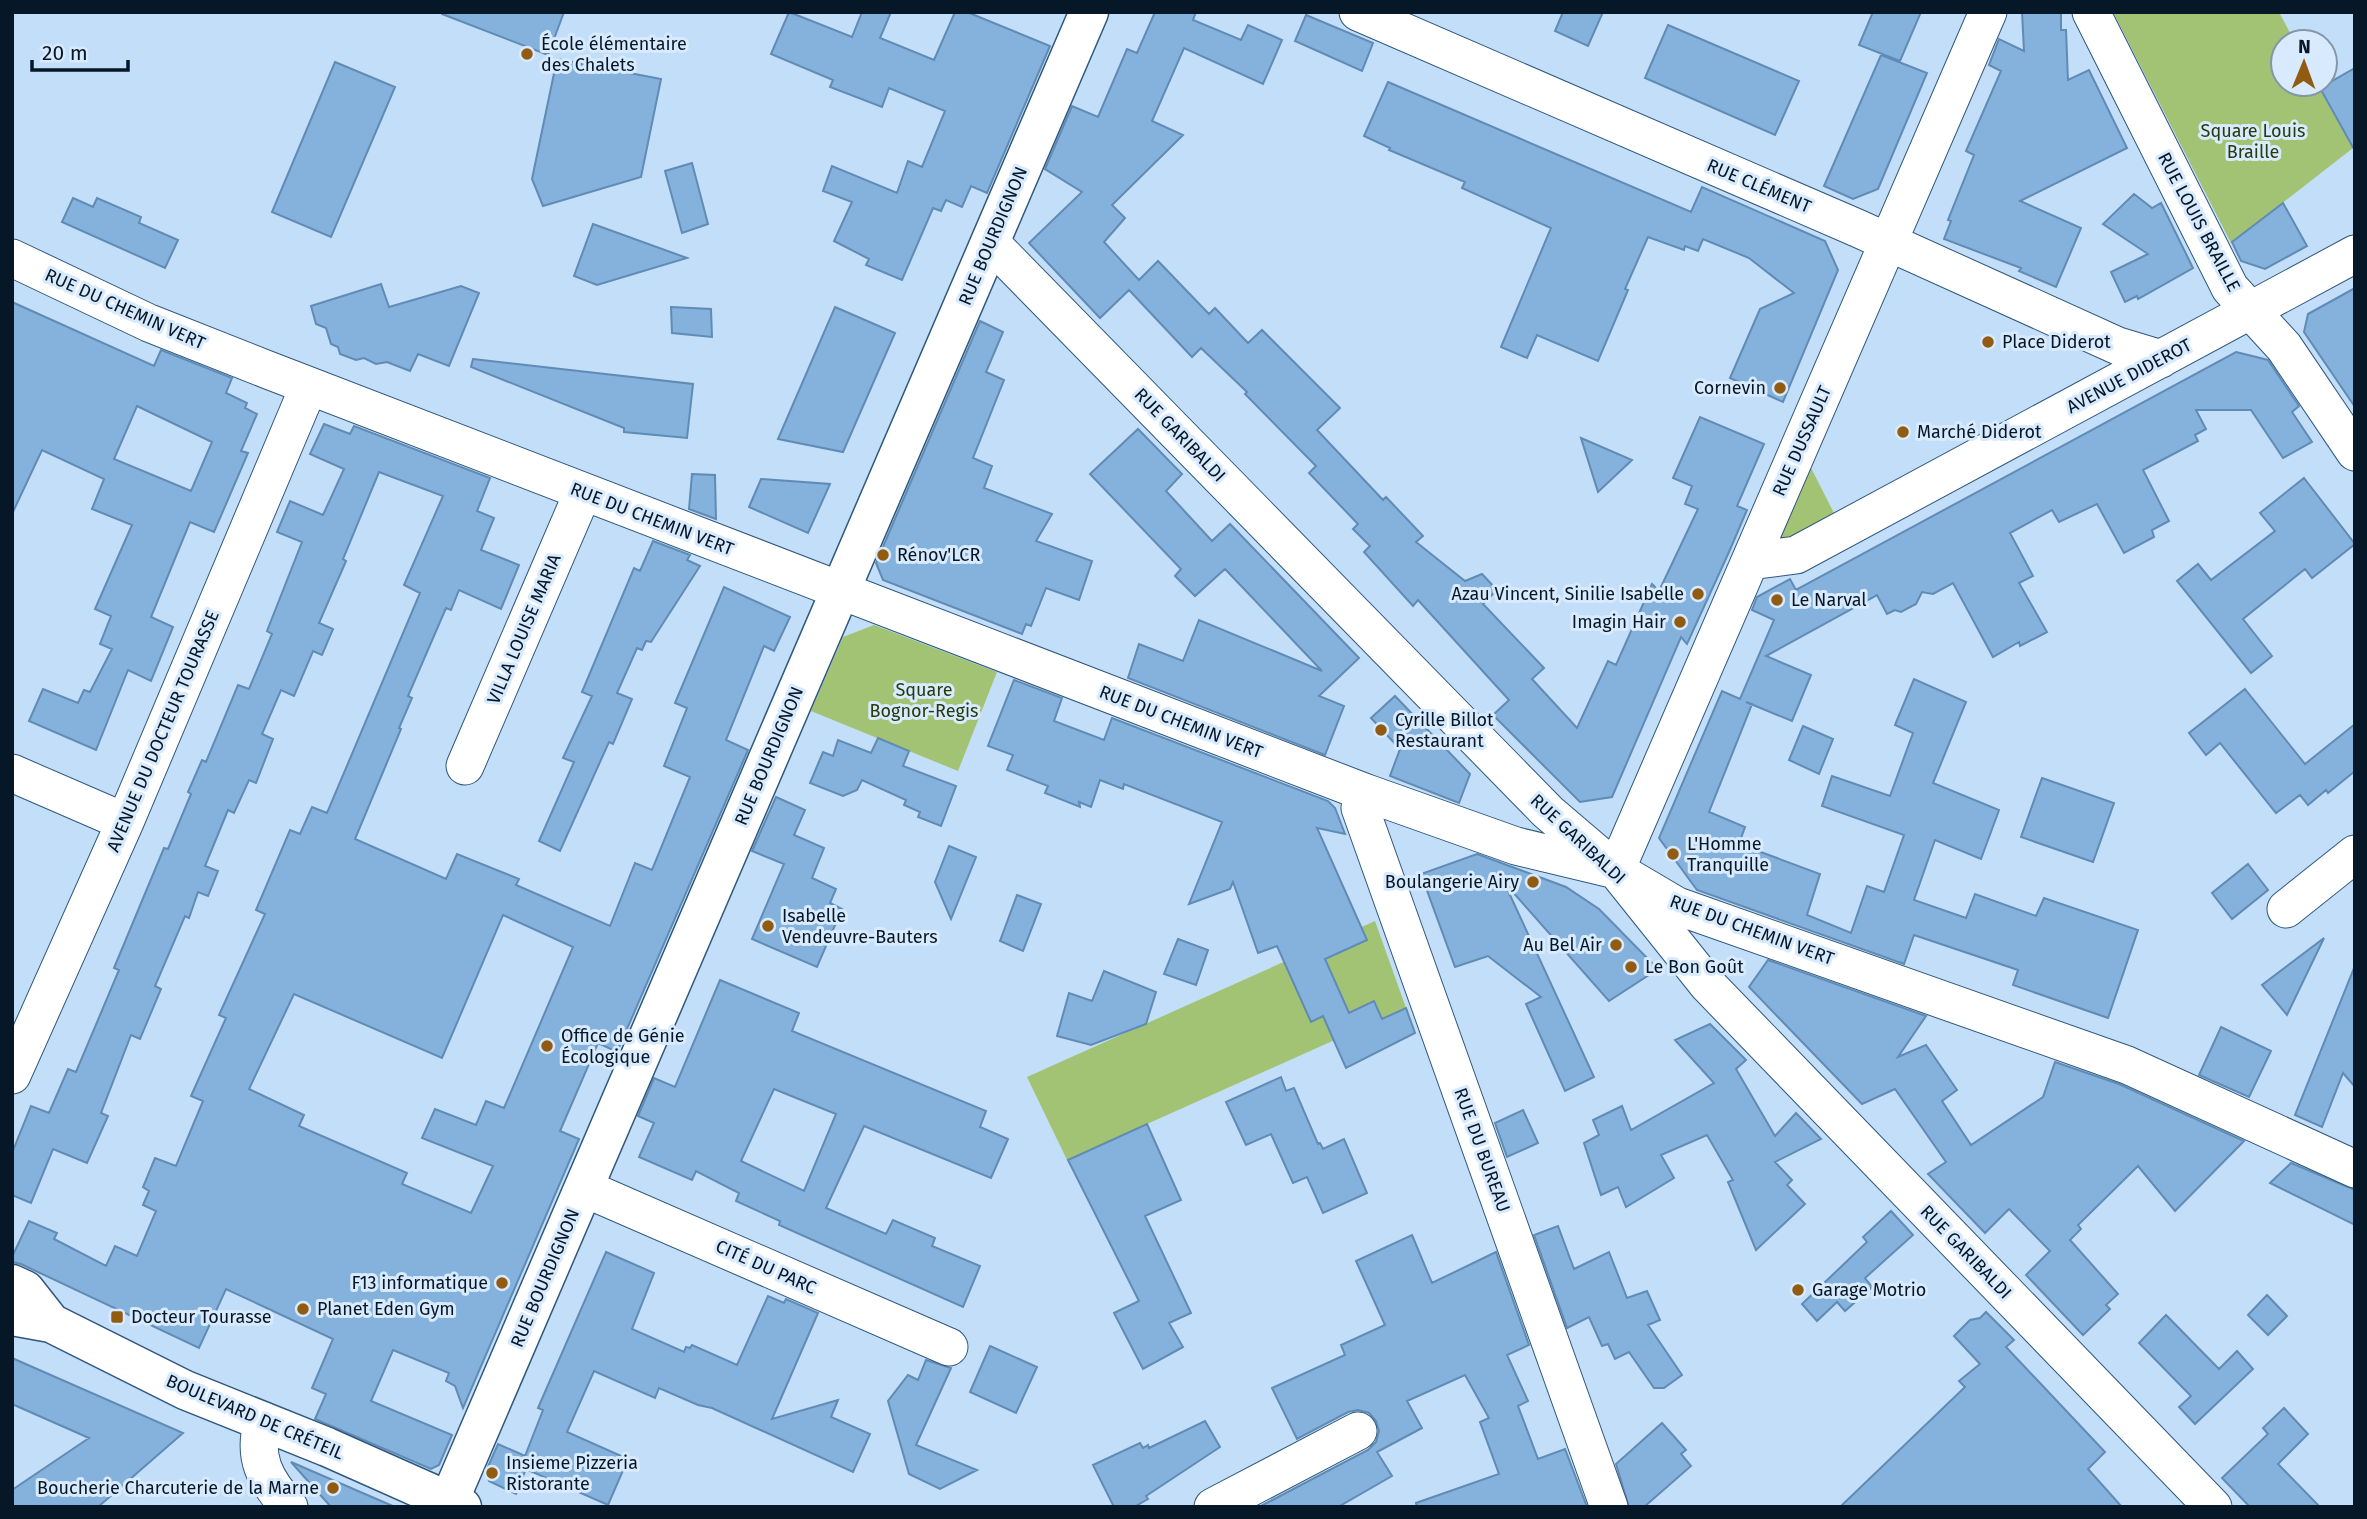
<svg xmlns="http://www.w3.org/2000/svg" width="2367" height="1519" font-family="'Fira Sans',sans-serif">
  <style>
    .green { fill: #a1c373 }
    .building { fill: #85b2dc; stroke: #5f8bb4; stroke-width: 2; fill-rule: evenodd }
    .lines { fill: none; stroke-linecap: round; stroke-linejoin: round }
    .minor-casing { stroke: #2e587e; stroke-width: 39 }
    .tertiary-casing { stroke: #2e587e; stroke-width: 41 }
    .secondary-casing { stroke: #2e587e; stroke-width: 41 }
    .minor { stroke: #fff; stroke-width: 37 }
    .tertiary { stroke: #fff; stroke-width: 38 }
    .secondary { stroke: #fff; stroke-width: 38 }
    .poi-dot { fill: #915b11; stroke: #d8eafd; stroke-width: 2.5 }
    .labels { text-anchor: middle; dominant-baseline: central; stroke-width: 6; stroke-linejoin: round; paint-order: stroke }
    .poi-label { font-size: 18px; fill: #061727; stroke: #d8eafd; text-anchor: start }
    .park-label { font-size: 18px; fill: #293a0d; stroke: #d8eafd }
    .street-label { font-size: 18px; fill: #061727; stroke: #d8eafd }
  </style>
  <rect width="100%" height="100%" fill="#c3def9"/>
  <!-- green -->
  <path class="green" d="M2113,12H2279L2295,42H2283V84H2318L2353,148L2231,243Z
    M1807,460L1836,517L1788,543L1779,541L1778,527Z
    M874,625L997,672L958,771L811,711L843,637Z
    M1375,921L1406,1008L1147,1124L1068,1162L1027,1077Z"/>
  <!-- building -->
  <path class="building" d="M442,12H564L548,55L442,14Z
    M789,12L852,37L862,12H891L880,38L934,60L955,12H967L1050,46L987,193L971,186L962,207L946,200L941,211L933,208L902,280L866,265L869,259L834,241L852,202L823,191L832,166L897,193L908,161L922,167L945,111L889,88L882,107L830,87L833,80L771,54Z
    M1155,12H1196L1193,20L1241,40L1248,25L1282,40L1263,84L1184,48L1152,121L1183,135L1112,205L1125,218L1104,242L1139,280L1158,261L1209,314L1215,308L1248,343L1262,330L1340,408L1317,430L1383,500L1386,497L1423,536L1416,542L1465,581L1482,574L1497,590L1483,604L1544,668L1532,679L1577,728L1608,661L1616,665L1652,584L1659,591L1698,509L1685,504L1692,486L1673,478L1700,417L1764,444L1737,506L1747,510L1729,552L1687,644L1681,637L1612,797L1580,802L1493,715L1509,700L1418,600L1413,606L1364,552L1370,546L1353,529L1358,524L1309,473L1316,466L1245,394L1247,392L1201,348L1192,357L1129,290L1100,318L1029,243L1082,192L1045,169L1072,106L1098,117L1127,49L1137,53Z
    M1563,12H1603L1588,46L1555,31Z
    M1873,12H1921L1900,61L1859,45Z
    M2022,12H2061V30H2066L2068,80L2089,70L2127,148L2020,201L2081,228L2056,287L2019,271L2021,268L1944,239L1951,221L1948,220L1974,155L1966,151L2001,71L1989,65L1999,39L2024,51Z
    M1306,15L1373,43L1362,71L1295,41Z
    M1668,25L1799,81L1775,135L1645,78Z
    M1881,55L1927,73L1878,189L1853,199L1824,186Z
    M557,59L661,79L641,177L543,206L532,179Z
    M335,62L395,87L331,237L272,212Z
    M2355,68V151L2320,88Z
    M1388,82L1691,212L1702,187L1825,241L1838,270L1783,402L1730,378L1760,309L1794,293L1749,258L1703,239L1698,251L1685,246L1684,250L1648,237L1625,289L1628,290L1598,361L1537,335L1527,358L1501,347L1551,228L1462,188L1465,182L1389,150L1390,148L1364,136Z
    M692,163L708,224L682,233L665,171Z
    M2134,194L2152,208L2161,203L2193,268L2138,299L2137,296L2125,302L2111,272L2148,254L2103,224Z
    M73,198L93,207L97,198L141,217L139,223L178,240L165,268L62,222Z
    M2283,203L2307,246L2265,269L2241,261L2232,242Z
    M593,224L687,258L597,285L574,276Z
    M381,284L389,307L461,286L479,293L449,366L418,354L410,371L387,362L376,364L364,358L356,360L340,354L338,347L331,344L326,328L316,324L311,306Z
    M2355,288V407L2304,332L2308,314Z
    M12,302L154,366L161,350L232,378L226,393L247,403L245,408L257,414L241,451L248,453L214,532L190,522L151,617L173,627L151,681L128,670L96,750L29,721L43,689L78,703L84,690L90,692L112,649L100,644L111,616L95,609L132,525L92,509L104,479L42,450L12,514ZM137,406L212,442L191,491L114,459Z
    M671,307L711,309L712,337L672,333Z
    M835,307L895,333L843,452L778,439Z
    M980,321L1003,332L986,372L1004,380L973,458L992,466L984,488L1052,514L1036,541L1092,561L1079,600L1046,588L1031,626L1026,624L1022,634L883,580L876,563Z
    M2236,352L2268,360L2299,406L2292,412L2312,442L2283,458L2251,410H2196L2206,429L2195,435L2198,441L2143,470L2169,521L2152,530L2154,537L2124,553L2097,504L2059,522L2052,510L2010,533L2033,576L2019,583L2047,632L2020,646L2019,642L1993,657L1953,583L1933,594L1922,592L1916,604L1901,612L1895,610L1887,614L1877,595L1766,656L1811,675L1792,721L1746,702L1752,704L1709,812L1745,827L1739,844L1820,874L1807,915L1851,933L1867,886L1884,892L1904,835L1822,806L1832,776L1890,796L1913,733L1895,725L1914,679L1966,702L1933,783L1999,810L1981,859L1935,840L1914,900L1966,918L1975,894L2036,916L2044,898L2138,930L2108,1018L2013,985L2018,970L1914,935L1904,964L1697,890L1659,838L1722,691L1740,699L1774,620L1752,610L1757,597L1790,579L1796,590Z
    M473,359L693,384L687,438L624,432V428L471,367Z
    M324,424L350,434L354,426L490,478L477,511L494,518L481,550L519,565L501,609L459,590L451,610L446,608L408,696L412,698L399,728L401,729L355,839L446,879L457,854L519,879L516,885L610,926L635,863L652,870L690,777L664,766L687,708L675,703L724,587L790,617L774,651L764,646L726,740L748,750L617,1052L598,1043L560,1131L579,1139L463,1408L455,1386L446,1381L449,1373L393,1350L371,1401L452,1435L439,1465L431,1469L315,1419L326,1394L312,1388L333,1339L226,1289L199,1348L21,1264L12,1262V1257L29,1221L57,1233L54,1239L106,1266L115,1246L137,1256L156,1211L143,1205L149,1191L143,1187L155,1158L176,1166L203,1101L191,1096L226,1018L219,1015L265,914L256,910L290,830L300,834L312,807L327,813L420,593L404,585L443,496L379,472L343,559L346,561L319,623L333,629L322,655L313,651L294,696L281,690L262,734L273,739L256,783L249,780L234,813L228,810L205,866L218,871L208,896L198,892L189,918L185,916L155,986L161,989L140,1039L131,1035L101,1113L108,1116L87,1163L53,1149L31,1203L12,1195V1153L31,1106L49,1113L68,1069L76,1072L119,970L114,968L164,848L168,849L191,794L188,792L202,760L206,762L238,685L249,689L272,634L267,631L302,542L277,532L290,501L323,515L344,469L310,454ZM503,915L573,947L504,1108L486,1101L476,1125L435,1109L422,1138L493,1166L471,1213L402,1184L407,1173L299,1126L304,1115L249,1089L294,994L442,1058Z
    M1138,429L1182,474L1166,491L1212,541L1230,524L1359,658L1319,696L1344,706L1325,755L1128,678L1139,644L1183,661L1199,620L1322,671L1225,569L1195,596L1175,576L1181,569L1090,474Z
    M1581,438L1632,460L1598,492Z
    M692,474L715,475L716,519L689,509Z
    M2304,478L2355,544L2312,578L2305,569L2243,619L2272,656L2251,673L2177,581L2198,564L2211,580L2275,531L2260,513Z
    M761,479L830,484L808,533L749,507Z
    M653,541L690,555L687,560L700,566L651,642L646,641L642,650L637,648L617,693L632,699L613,744L609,742L560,851L539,841L574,762L563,758L592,696L582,692L634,568L640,571Z
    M1014,680L1062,698L1054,721L1104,740L1112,718L1328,801L1335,808L1345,834L1317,828L1367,940L1325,959L1349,1013L1374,1001L1382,1019L1406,1008L1415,1033L1346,1068L1323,1016L1311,1022L1277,946L1258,953L1233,882L1230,889L1189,904L1222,822L1124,784L1123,789L1100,780L1091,807L1079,802L1080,807L1045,793L1048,786L1007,770L1013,755L988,746Z
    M2245,689L2305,764L2355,724V771L2328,793L2326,790L2308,805L2300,795L2276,813L2220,743L2206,755L2189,733Z
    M1395,696L1470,774L1459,803L1390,776L1400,749L1371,718Z
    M1803,726L1833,739L1819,774L1789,760Z
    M878,738L909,751L903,766L956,786L941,826L918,817L920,812L904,805L906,800L862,780L857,790L843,796L810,783L823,752L833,756L838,740L871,753Z
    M2042,778L2114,803L2093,862L2021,837Z
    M776,797L805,810L794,835L824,848L812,878L836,889L830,903L842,909L817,967L752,939L784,864L752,851Z
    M949,846L976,857L951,919L935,882Z
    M1477,854L1566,887L1599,909L1658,969L1609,1001L1504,882L1594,1077L1565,1091L1526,1004L1541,997L1488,956L1455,967L1421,874Z
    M2248,864L2268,890L2232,919L2212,893Z
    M1017,895L1041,904L1023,951L1000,941Z
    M2324,938L2287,1015L2262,985Z
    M1178,939L1208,950L1196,985L1164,974Z
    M1768,960L1926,1016L1898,1057L1926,1045L1957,1090L1942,1101L1971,1145L2043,1097L2055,1062L2119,1084L2244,1141L2175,1211L2138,1166L2078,1225L2081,1229L2070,1240L2118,1294L2106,1305L2110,1309L2083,1335L2026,1275L2050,1251L2009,1209L1985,1233L1928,1174L1946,1162L1895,1089L1862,1104L1749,987Z
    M2354,968L2355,1087L2343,1073L2322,1127L2295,1115Z
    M1104,971L1156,992L1146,1024L1091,1045L1057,1036L1069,993L1092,1001Z
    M720,980L799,1013L792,1031L986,1111L980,1127L1008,1139L991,1178L864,1126L826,1208L886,1234L893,1220L935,1238L932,1246L980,1266L963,1307L779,1225L780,1221L736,1201L739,1193L696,1171L692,1180L639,1157L654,1123L638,1116L654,1078L675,1087ZM774,1089L836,1114L804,1191L741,1161Z
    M1710,1024L1746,1060L1736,1069L1775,1136L1796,1113L1821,1139L1775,1162L1792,1180L1787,1185L1805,1204L1756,1250L1728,1182L1733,1180L1707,1135L1661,1155L1674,1178L1626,1207L1618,1187L1601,1195L1584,1143L1599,1135L1593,1120L1622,1106L1631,1130L1714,1083L1675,1040Z
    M2221,1027L2271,1051L2249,1097L2199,1075Z
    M1281,1077L1286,1091L1294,1088L1318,1144L1320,1143L1323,1149L1344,1139L1367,1193L1323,1213L1307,1177L1293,1183L1271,1134L1246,1145L1226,1102Z
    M1523,1110L1538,1143L1507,1157L1495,1123Z
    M1147,1124L1181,1200L1145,1216L1191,1313L1169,1323L1183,1347L1143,1369L1114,1313L1139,1301L1068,1160Z
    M2291,1163L2355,1190V1225L2270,1183Z
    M1891,1211L1913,1235L1865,1278L1872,1287L1845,1311L1837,1302L1817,1321L1802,1304L1867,1242L1863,1237Z
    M1558,1226L1574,1269L1609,1252L1627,1298L1647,1291L1660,1320L1648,1325L1682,1375L1664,1388H1654L1629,1352L1615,1359L1608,1344L1602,1346L1589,1317L1567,1328L1534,1235Z
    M1412,1235L1432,1283L1496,1252L1529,1345L1507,1355L1528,1401L1518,1406L1538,1459L1565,1449L1587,1507H1417L1416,1503L1499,1474L1480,1422L1489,1418L1465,1375L1407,1401L1422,1428L1377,1452L1392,1476L1338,1507H1259L1368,1450L1376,1442L1379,1431L1376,1421L1369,1413L1358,1410L1348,1412L1297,1439L1272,1388L1345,1355L1341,1345L1385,1325L1356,1261Z
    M606,1252L654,1273L632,1329L684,1352L686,1347L690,1348L692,1345L737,1365L768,1296L784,1303L786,1299L818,1313L772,1419L838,1400L831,1417L870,1434L853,1472L712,1408L698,1405L659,1388L655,1398L594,1371L567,1432L628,1459L608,1505L526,1469L516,1494L489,1481L486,1471L498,1444L525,1456L543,1410L538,1408Z
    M2267,1295L2287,1316L2268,1335L2248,1315Z
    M1986,1312L2014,1340L2006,1347L2105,1452L2088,1469L2122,1507H1840L1965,1387L1959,1381L1980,1364L1954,1336L1970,1320L1980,1318Z
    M2166,1315L2219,1369L2237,1351L2253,1369L2195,1424L2179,1407L2191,1396L2139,1343Z
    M990,1346L1037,1367L1016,1413L970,1392Z
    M12,1358L183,1433L98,1507H12V1490L89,1438L12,1404Z
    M926,1360L951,1368L916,1445L977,1470L940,1489L909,1474L888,1401L908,1375L918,1380Z
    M2284,1408L2308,1434L2278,1464L2320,1507H2250L2222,1478L2268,1434L2263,1428Z
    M1205,1421L1220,1447L1146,1496L1148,1499L1134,1507H1114L1093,1465L1140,1443L1143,1448L1148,1445L1149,1448Z
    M1662,1423L1686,1450L1681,1454L1691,1466L1644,1507H1629L1616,1464Z
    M291,1462L395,1507H331Z"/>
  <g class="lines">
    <defs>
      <path id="minor" d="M1358,12L1857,228L2118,346L2161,359
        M2091,12L2230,288L2284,347L2355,452
        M990,242L1548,812L1616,870L1708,985L2213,1507
        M12,258L149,323L268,370L1364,792L1516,846L1616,870L1677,906L2127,1065L2355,1169
        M1750,561L1796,555L2355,254
        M465,766L583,492
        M12,773L125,822
        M1364,792L1360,808L1609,1507
        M1616,870L1988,12
        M2286,909L2355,854
        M12,1075L125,822L309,386
        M584,1188L949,1347
        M263,1421C252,1457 265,1480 289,1507
        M1213,1507L1358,1431"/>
      <path id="tertiary" d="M449,1501L1089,12"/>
      <path id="secondary" d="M12,1284L25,1290L51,1323
        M12,1316L51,1323L185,1390L327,1447L462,1507"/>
    </defs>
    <!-- minor casing -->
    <use href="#minor" class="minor-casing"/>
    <!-- tertiary casing -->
    <use href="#tertiary" class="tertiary-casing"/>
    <!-- secondary casing -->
    <use href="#secondary" class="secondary-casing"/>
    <!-- minor -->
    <use href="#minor" class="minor"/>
    <!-- tertiary -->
    <use href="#tertiary" class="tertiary"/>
    <!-- secondary -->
    <use href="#secondary" class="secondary"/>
  </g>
  <!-- markers -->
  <g class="poi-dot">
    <circle cx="527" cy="54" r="7"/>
    <circle cx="1988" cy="342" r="7"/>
    <circle cx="1780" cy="388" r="7"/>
    <circle cx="1903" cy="432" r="7"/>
    <circle cx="883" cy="555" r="7"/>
    <circle cx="1698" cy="594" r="7"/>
    <circle cx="1777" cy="600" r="7"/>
    <circle cx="1680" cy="622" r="7"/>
    <circle cx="1381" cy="730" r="7"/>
    <circle cx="1673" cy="854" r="7"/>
    <circle cx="1533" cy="882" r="7"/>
    <circle cx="768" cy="926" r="7"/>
    <circle cx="1616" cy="945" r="7"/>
    <circle cx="1631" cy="967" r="7"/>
    <circle cx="547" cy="1046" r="7"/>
    <circle cx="502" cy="1283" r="7"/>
    <circle cx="1798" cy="1290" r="7"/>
    <circle cx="303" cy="1309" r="7"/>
    <rect x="110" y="1310" width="14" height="14" rx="3.5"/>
    <circle cx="492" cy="1473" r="7"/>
    <circle cx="333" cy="1488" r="7"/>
  </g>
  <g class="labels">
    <!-- poi labels -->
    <g class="poi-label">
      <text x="541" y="44">École élémentaire<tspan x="541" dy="21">des Chalets</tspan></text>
      <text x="2002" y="342">Place Diderot</text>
      <text x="1766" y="388" text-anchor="end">Cornevin</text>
      <text x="1917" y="432">Marché Diderot</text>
      <text x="897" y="555">Rénov'LCR</text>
      <text x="1684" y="594" text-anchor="end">Azau Vincent, Sinilie Isabelle</text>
      <text x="1791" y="600">Le Narval</text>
      <text x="1666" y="622" text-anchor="end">Imagin Hair</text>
      <text x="1395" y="720">Cyrille Billot<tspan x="1395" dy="21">Restaurant</tspan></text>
      <text x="1687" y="844">L'Homme<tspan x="1687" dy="21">Tranquille</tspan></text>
      <text x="1519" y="882" text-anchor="end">Boulangerie Airy</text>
      <text x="782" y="916">Isabelle<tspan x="782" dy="21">Vendeuvre-Bauters</tspan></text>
      <text x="1602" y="945" text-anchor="end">Au Bel Air</text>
      <text x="1645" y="967">Le Bon Goût</text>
      <text x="561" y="1036">Office de Génie<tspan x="561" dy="21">Écologique</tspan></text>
      <text x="488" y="1283" text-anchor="end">F13 informatique</text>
      <text x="1812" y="1290">Garage Motrio</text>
      <text x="317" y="1309">Planet Eden Gym</text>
      <text x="131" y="1317">Docteur Tourasse</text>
      <text x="506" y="1463">Insieme Pizzeria<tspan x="506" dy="21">Ristorante</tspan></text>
      <text x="319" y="1488" text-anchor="end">Boucherie Charcuterie de la Marne</text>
    </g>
    <!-- park labels -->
    <g class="park-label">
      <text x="2253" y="131">Square Louis<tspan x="2253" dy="21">Braille</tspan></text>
      <text x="924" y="690">Square<tspan x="924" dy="21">Bognor-Regis</tspan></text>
    </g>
    <!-- street labels -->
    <g class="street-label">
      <text transform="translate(1759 186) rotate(23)">RUE CLÉMENT</text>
      <text transform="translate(2199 222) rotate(62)">RUE LOUIS BRAILLE</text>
      <text transform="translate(993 236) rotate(-67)">RUE BOURDIGNON</text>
      <text transform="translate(125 309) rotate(24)">RUE DU CHEMIN VERT</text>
      <text transform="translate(2129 376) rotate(-28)">AVENUE DIDEROT</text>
      <text transform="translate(1180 435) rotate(46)">RUE GARIBALDI</text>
      <text transform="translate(1802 441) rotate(-66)">RUE DUSSAULT</text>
      <text transform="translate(652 519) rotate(21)">RUE DU CHEMIN VERT</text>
      <text transform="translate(524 629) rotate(-67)">VILLA LOUISE MARIA</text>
      <text transform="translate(1181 722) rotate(21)">RUE DU CHEMIN VERT</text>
      <text transform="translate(163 731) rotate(-67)">AVENUE DU DOCTEUR TOURASSE</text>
      <text transform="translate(769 756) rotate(-67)">RUE BOURDIGNON</text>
      <text transform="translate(1578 839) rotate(43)">RUE GARIBALDI</text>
      <text transform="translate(1752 930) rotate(20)">RUE DU CHEMIN VERT</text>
      <text transform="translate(1482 1150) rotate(70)">RUE DU BUREAU</text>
      <text transform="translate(1966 1252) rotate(46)">RUE GARIBALDI</text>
      <text transform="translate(766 1267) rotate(24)">CITÉ DU PARC</text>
      <text transform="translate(545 1278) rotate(-67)">RUE BOURDIGNON</text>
      <text transform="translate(255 1417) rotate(23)">BOULEVARD DE CRÉTEIL</text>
    </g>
  </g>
  <!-- border -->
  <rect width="2367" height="1519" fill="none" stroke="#061727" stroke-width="28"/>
  <!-- north arrow -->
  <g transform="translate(2304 63) rotate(1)"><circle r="33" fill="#d8eafd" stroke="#8496a7" stroke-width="2"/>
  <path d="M0-5L12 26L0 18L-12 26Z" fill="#915b11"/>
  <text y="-10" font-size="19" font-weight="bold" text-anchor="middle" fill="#061727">N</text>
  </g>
  <!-- scale -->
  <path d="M32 60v10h96v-10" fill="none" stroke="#061727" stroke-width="3.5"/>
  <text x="42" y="60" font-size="21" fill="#061727" stroke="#d8eafd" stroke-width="5" paint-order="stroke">20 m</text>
</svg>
